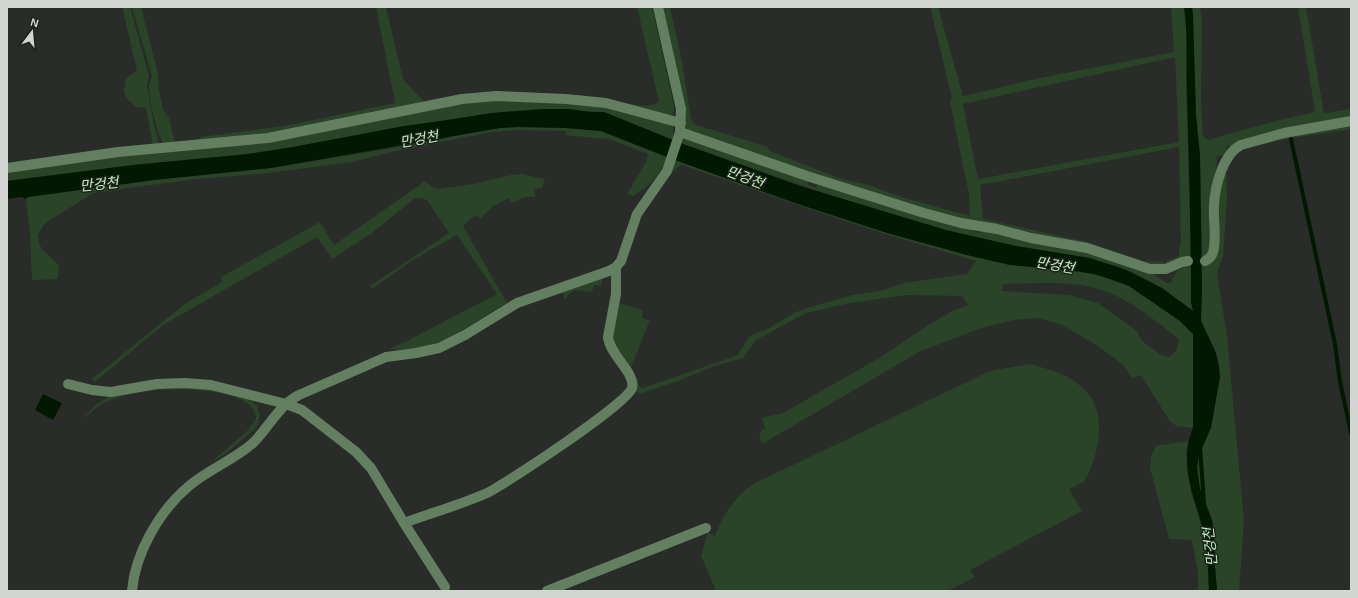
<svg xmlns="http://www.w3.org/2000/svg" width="1358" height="598" font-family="Arial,'Noto Sans KR',sans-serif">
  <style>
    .green { fill: #294427; fill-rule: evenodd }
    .water { fill: #011901 }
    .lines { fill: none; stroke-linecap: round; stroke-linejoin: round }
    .stream { stroke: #011901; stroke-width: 4 }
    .minor { stroke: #628060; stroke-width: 10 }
    .labels { text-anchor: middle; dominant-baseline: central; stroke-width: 3; stroke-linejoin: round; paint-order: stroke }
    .water-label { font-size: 14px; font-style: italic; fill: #b9f3b4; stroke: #20221f }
  </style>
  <rect width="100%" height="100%" fill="#292c29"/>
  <!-- green -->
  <path class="green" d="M122,7H130L149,76L147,86L154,125L159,145L153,146L146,108L136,107L126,98L124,90L126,78L137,70Z
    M132,7H141L158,74L159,90L163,109L169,118L175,144L165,145C157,137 148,96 149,85C150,82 151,79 152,76Z
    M376,7H386L403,79L425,103L295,130L197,143L201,137L284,126L395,103Z
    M637,7H652L674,106V111L670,116L613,102L648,106L659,102Z
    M659,7H670L682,61L691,119L696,125L766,146L770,151L844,180L866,184L901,197L970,216L969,195L950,102L952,98L930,7H938L963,96L1040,78L1174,52L1171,7H1184L1187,34L1186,77L1191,258L1161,266L952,218L693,134L684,128ZM1175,57L1179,142L978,179L963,104ZM1179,147L1181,244L1179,249V256L1165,262L1143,261L1087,242L983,219L980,185Z
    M1192,7H1200L1202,21L1201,102L1203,136L1208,140L1279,120L1315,112L1298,7H1306L1324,113L1351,109V120L1261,137L1230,147L1228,145L1226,148L1228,151L1225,157L1222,155L1217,156L1211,250L1205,257L1202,256L1200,156L1196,115Z
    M484,100L605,105L668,123L673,126V140L604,112L543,109L492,113L454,119L293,147L248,154L133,165L7,181V170L162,149Z
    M1351,123V129L1292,138L1237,149L1242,147Z
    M519,127L566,128L601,131L667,157C661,175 649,186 633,196L627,194L646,162L648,154L607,138L602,139L566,135V131L517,130L492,132L396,151L352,162L260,174L196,179L93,193L44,224L38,235L39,244L43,250L59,265L58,279L32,280L30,235L26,199L28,197L154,180L271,168L434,141L463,134L500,128Z
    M685,138L809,178L808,185L816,188L818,181L973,228V231L980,233L982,229L1053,243L1154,273L1157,277L1167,283L1171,282C1178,270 1176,268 1191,266V302L1194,311C1172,296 1151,280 1127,270C1105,260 1080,258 1057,253C1019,247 981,240 944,230C855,205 768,174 681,143Z
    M675,160L795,203L967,255L1010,265L1074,271L1094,274L1107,278L1129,286L1180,321L1193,334V428L1176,426L1169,420L1141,375L1132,378L1123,365L1098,346L1062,325L1040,318L1014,320L981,328L919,352L762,444L759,433L765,428L762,418L783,413L881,357L927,326L952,311L968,305L962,296L907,295L850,303L806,313L756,340L743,358L712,367L678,381L639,394L635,388L612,343L617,303L643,310L642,318L650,320L631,367L640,387L643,388L738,355L749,337L755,333L766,330L794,313L807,308L852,295L880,291L904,283L967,274L976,261L885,234L795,204L682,165L677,167L674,172L671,171ZM1040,283C1058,283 1077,283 1095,288C1126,296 1153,319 1179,339L1176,351L1169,357L1161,355L1142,341L1137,331L1098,303L1069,295L1002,291L1003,284Z
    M1226,165L1227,198L1223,256L1217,274L1227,336L1244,520L1239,591H1217L1215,566L1214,535L1212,520L1200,489L1197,467L1199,455L1213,416L1214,403L1219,386L1216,353L1201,321L1202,290V265L1211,261L1216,204Z
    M521,174L545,179L542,188L535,189V197H525L512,203L508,198L492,207L481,218L474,216L463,226L507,303C486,314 466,329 445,340C431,346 404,351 389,349L405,342L497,294L457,235L413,260L372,289L370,286L449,233L427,200L420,198L414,199L372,233L332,259L317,237L163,325L95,382L92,379L186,303L222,282L221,277L320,222L334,245L425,181L432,187L438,189L473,184L511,175Z
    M600,278L603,279L601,286L594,285L592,292L575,290L568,295L565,300L562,290Z
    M1030,364C1049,369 1068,374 1083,388C1104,407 1101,438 1093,463C1091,468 1088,476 1085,480C1081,484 1074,486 1069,489L1082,511L970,570L975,577L947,591H716L701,556L708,532L715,536C723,514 735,496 755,483L990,371Z
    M164,387L213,389L249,399L257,406L260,414L258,424L254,430L225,454L209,464L247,431L256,419C257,387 174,388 152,390C139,392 124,395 111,400C99,404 90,413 81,421L94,406L108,397Z
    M1188,441L1186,453L1191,492L1205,538L1209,571V591H1198V573L1192,540L1169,539L1150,468L1151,456L1156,446Z"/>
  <!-- water -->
  <path class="water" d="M1184,7H1192L1193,15L1196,115L1200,156L1202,290L1201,321L1216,353L1219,366L1220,377L1211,428L1199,455L1197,467L1200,489L1212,520L1214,535L1215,566L1217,591H1209C1208,574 1208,556 1205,539C1197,498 1177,471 1193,427V334L1180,321L1129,286L1107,278L1094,274L1074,271L1010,265L967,255L887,233L795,203L675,160L680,143L800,186L946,230L1016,246L1090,258L1126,270L1162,288L1193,311L1191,302C1191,232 1189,162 1187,92C1186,64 1188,35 1184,7Z
    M543,109H569L591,112H604L673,140L667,157L601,131L566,128L519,127L500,128L271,168L154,180L28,197L26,199L22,197L7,199V181L133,165L248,154L293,147L404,126L454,119L492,113Z
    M43,394L62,403L53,420L35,410Z"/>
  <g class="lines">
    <!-- stream -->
    <path class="stream" d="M1291,139L1335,344L1340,382L1351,433
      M1200,448L1204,503"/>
    <!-- minor -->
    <path class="minor" d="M680,132L807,176L924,213L961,223L997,229L1031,238L1087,248L1150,269H1166L1182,262L1188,261
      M7,168L118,152L268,138L462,99L496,96L566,99L606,103L681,123
      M1205,261C1209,259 1212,257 1213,252C1217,240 1213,219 1214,205C1215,186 1223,154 1241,145L1284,133L1351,121
      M68,384L92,390L111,392L157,384L185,383L211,385L286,404L302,410L356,452L371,468L404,523L445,587
      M404,523C431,513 460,505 487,493C507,483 627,404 632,388C636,373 610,356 608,337L616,294V267
      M132,591C135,553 160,510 189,486C209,469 234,460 253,443C265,431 274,415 287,403C291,400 295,397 299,395L386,357L416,353L439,348L465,335L517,303L609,271L616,267L621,261L637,214L667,171L680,132L681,109L658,7
      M547,591L706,528"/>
  </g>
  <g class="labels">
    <!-- water labels -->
    <g class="water-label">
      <text transform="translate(419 139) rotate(-10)">만겅천</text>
      <text transform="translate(745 177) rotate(21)">만겅천</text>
      <text transform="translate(99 184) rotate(-6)">만겅천</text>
      <text transform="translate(1055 265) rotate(10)">만겅천</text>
      <text transform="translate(1210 547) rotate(-96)">만겅천</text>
    </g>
  </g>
  <!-- border -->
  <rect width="1358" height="598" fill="none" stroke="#d3d5d3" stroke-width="16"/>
  <!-- north arrow -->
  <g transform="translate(32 32) rotate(16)" stroke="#20221f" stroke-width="3" paint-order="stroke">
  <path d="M0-3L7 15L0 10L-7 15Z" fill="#d3d5d3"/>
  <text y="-6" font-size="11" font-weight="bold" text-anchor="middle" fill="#d3d5d3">N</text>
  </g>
</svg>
